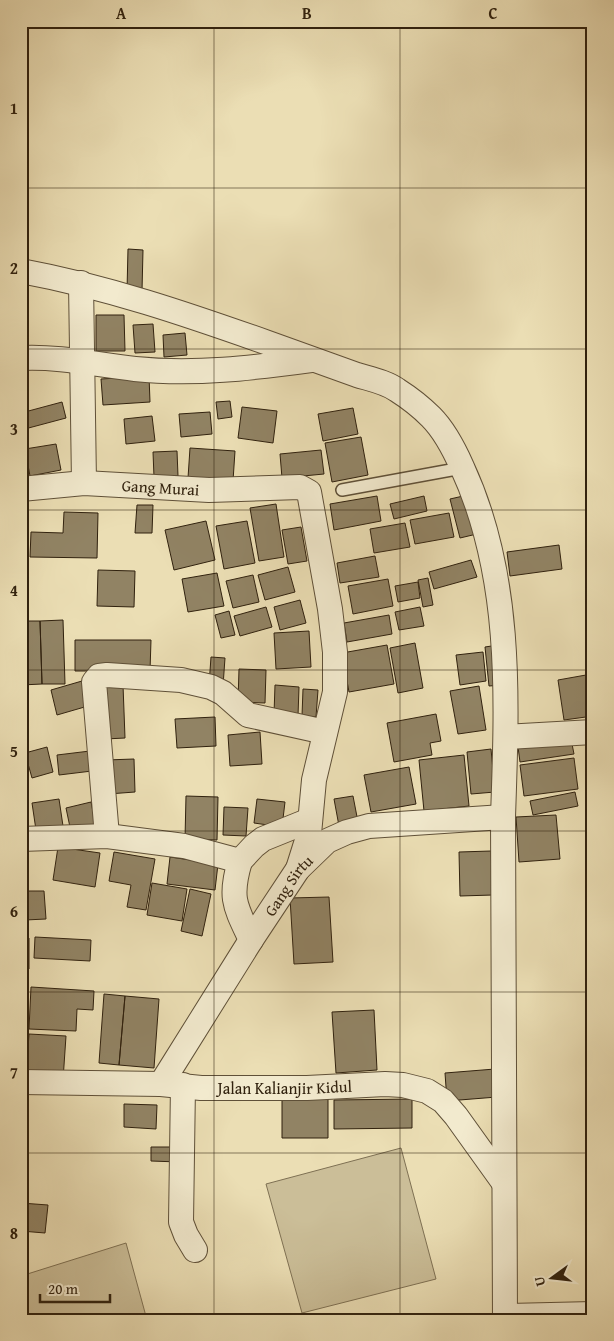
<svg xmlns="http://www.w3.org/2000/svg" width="614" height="1341" font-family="'Gentium Book Plus',serif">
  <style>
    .green { fill: #cbbe98; stroke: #7e7053 }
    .building { fill: #918364; stroke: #30210e }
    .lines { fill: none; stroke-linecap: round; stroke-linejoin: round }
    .lane-casing { stroke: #5f5038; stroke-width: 14 }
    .street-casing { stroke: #5f5038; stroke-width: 26 }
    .lane { stroke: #f2eace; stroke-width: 11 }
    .street { stroke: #f2eace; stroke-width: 24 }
    .grid { fill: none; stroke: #30210e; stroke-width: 1; stroke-opacity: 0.55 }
    .labels { text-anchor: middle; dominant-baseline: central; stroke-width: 4.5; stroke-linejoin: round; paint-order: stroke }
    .street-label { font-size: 16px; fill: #30210e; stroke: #f2eace }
    .neatline { fill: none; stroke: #30210e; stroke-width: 2 }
    .grid-label { font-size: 16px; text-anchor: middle; font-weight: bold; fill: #30210e }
  </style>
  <rect width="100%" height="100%" fill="#ebdeb4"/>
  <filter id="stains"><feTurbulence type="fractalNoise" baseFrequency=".004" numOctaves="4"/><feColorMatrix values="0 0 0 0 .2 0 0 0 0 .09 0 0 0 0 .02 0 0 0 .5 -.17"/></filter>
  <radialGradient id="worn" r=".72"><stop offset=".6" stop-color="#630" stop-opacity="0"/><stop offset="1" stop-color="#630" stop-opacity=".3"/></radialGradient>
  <!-- green -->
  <path class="green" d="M401,1148L436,1279L302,1313L266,1184Z
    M126,1243L147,1320H21V1276Z"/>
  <!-- building -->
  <path class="building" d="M128,249L143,250L142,291H127Z
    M96,315H124L125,351H96Z
    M153,324L155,352L135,353L133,325Z
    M185,333L187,355L164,357L163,335Z
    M149,376L150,402L103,405L101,379Z
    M230,401L232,417L218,419L216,402Z
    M62,402L66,418L21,430V413Z
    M242,407L277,411L273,443L238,438Z
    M353,408L358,434L323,441L318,414Z
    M210,412L212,434L181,437L179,414Z
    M152,416L155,441L126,444L124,419Z
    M361,437L368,475L332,482L325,443Z
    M56,444L61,470L30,476L25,449Z
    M190,448L235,451L233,481L188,478Z
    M321,450L324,474L282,478L280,454Z
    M177,451L178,476L154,477L153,452Z
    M472,494L481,533L460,538L450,499Z
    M377,496L381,521L334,530L330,504Z
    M424,496L427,511L394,519L390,504Z
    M276,504L284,557L259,561L250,508Z
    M137,505H153L152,533H135Z
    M64,512L98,513L97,558L30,557L31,532L63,533Z
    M449,513L454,537L415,544L410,520Z
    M206,521L215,560L174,570L165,530Z
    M247,521L255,563L224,569L216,526Z
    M405,523L410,547L374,553L370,529Z
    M301,527L307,561L288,564L282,530Z
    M559,545L562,569L510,576L507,552Z
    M375,556L379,577L340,583L337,563Z
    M471,560L477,577L434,589L429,572Z
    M288,567L295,592L265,600L258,575Z
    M98,570L135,571L134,607L97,606Z
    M217,573L224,606L188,612L182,579Z
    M253,575L259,602L233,608L226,581Z
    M428,578L433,605L423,607L418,580Z
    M388,579L393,606L353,614L348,586Z
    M418,582L420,598L398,602L395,586Z
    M300,600L306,623L280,630L274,607Z
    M266,607L272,627L240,636L234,616Z
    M420,607L424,626L399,630L395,612Z
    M229,611L235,635L221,638L215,615Z
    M389,615L392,634L347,642L344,623Z
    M63,620L65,684H42L40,621Z
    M21,621H40L42,684L21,685Z
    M309,631L311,667L276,669L274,633Z
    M75,640H151L150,671H75Z
    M415,643L423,688L398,693L390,648Z
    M387,645L394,684L349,692L342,653Z
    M498,645L502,685L489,686L485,647Z
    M483,652L486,681L460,685L456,655Z
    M211,657L225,658L223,686L209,685Z
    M239,669L266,670L265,703L238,702Z
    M586,675L593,716L564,720L558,680Z
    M82,681L88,706L57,715L51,690Z
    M123,685L125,738L105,739L102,686Z
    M275,685L299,687L298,716L274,714Z
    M479,686L486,730L458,734L450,691Z
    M303,689L318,690L316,717L302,716Z
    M436,714L441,741L430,743L432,755L394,762L387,723Z
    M215,717L216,746L177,748L175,719Z
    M260,732L262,764L230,766L228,735Z
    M571,739L574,754L520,762L518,747Z
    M47,747L53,772L32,778L25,753Z
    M491,749L495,792L471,794L467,752Z
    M90,751L92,771L59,775L57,755Z
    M464,755L469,806L424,811L419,760Z
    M574,758L578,789L524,796L520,765Z
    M134,759L135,792L108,794L106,760Z
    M409,767L416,804L371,812L364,775Z
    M575,792L578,806L533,815L530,801Z
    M186,796L218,797L217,840L185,839Z
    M353,796L358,822L339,826L334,799Z
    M59,799L63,826L36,830L32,803Z
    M257,799L285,802L282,827L254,823Z
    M91,802L96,826L71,832L66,808Z
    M224,807L248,808L246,836L223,835Z
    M556,815L560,859L519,862L516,817Z
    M58,847L100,853L95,887L53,880Z
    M491,851L493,895L460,896L459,852Z
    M114,852L155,859L146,910L127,907L131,885L109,881Z
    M170,857L218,864L215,890L167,884Z
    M152,883L187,889L182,921L147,915Z
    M190,889L211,894L202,936L181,931Z
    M23,891H44L46,919L25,920Z
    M329,897L333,962L294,964L290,898Z
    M35,937L91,940L90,961L34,958Z
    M21,938H29V969H21Z
    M31,987L94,991L93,1010L77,1009L76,1031L29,1029Z
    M104,994L125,996L119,1065L99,1063Z
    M125,996L159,999L154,1068L119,1065Z
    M374,1010L377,1070L336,1073L332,1012Z
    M29,1034L66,1036L63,1080L26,1077Z
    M495,1069L497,1097L447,1101L445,1073Z
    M282,1099H328V1138H282Z
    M412,1099V1128L334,1129V1100Z
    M124,1104L157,1105L156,1129L124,1127Z
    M151,1147H179V1162L151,1161Z
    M21,1203L48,1205L45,1233L21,1231Z"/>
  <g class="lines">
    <defs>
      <path id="lane" d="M342,490L462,468"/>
      <g id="street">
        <path d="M21,271C107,287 186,314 268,343C298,354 327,364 357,375C370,379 386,382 397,390C408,397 421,407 431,417C445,431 454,449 462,467C513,577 507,700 503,817L505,1320"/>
        <path d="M81,283L84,483"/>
        <path d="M21,358C59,356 98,365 135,369C194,375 253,368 311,360"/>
        <path id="s1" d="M21,489L84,483L209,490L300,487L309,492L330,609L335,652V692L314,780L309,834L298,869"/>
        <path d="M506,737L593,732"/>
        <path d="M107,836L94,682L99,676L107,675L181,680L211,687L223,693L248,715L325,732"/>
        <path d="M21,839L107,836L184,846L240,861C229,898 235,906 251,940"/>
        <path d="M240,861L254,846L263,839L310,820"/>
        <path id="s2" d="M21,1082L161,1084L201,1088H307L385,1084L403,1085L427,1091L443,1101L456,1116L504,1183"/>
        <path id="s3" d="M161,1084L251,940L298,869L327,841L347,832L369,826L503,817"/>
        <path d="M183,1085L181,1222L186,1235L195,1250"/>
        <path d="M505,1316L593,1314"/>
      </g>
    </defs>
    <!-- lane casing -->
    <use href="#lane" class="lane-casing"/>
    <!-- street casing -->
    <use href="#street" class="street-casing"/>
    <!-- lane -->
    <use href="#lane" class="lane"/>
    <!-- street -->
    <use href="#street" class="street"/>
  </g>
  <!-- grid -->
  <path class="grid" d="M214,21V1320M400,21V1320M21,188H593M21,349H593M21,510H593M21,670H593M21,831H593M21,992H593M21,1153H593"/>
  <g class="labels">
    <!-- street labels -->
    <g class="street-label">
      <text stroke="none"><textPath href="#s1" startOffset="140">Gang Murai</textPath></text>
      <text stroke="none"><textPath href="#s3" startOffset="236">Gang Sirtu</textPath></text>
      <text stroke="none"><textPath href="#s2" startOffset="264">Jalan Kalianjir Kidul</textPath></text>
    </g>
  </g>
  <!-- margin -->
  <rect width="614" height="1341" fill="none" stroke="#ebdeb4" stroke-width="55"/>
  <!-- north arrow -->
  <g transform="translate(552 1278) rotate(255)" stroke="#f2eace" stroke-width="4" paint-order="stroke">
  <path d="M0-4L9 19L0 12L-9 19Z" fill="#30210e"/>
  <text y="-8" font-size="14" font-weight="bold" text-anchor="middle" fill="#30210e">U</text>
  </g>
  <!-- scale -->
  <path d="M40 1294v8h70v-8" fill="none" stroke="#30210e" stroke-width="2.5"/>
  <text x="48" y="1294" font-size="15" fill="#30210e" stroke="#f2eace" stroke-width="4" paint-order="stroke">20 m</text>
  <rect x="28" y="28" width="558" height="1286" class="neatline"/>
  <g class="grid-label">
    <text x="121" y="19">A</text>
    <text x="307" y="19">B</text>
    <text x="493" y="19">C</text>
    <text x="14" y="114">1</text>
    <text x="14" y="274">2</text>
    <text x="14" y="435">3</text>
    <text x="14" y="596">4</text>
    <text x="14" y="757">5</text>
    <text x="14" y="917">6</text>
    <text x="14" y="1078">7</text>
    <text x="14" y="1239">8</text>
  </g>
  <rect width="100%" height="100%" filter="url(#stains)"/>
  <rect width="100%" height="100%" fill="url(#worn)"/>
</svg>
